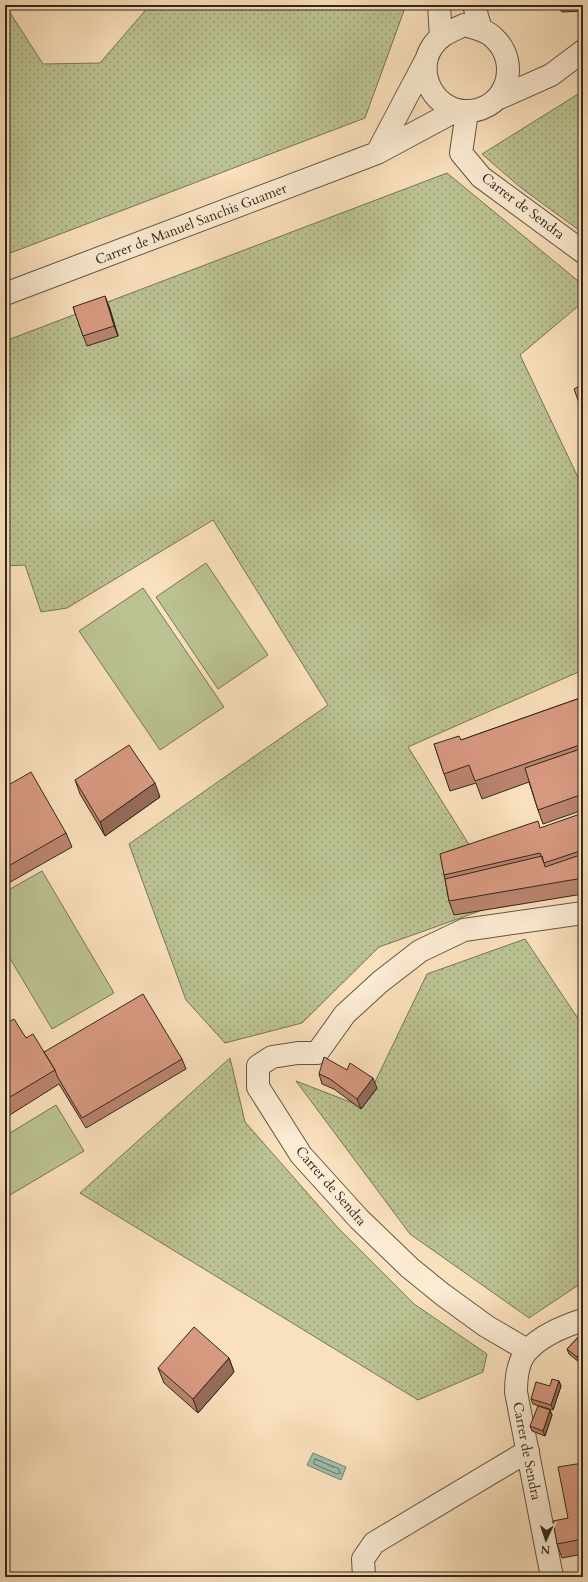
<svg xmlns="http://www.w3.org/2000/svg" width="588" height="1582" font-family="Cardo,serif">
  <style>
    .grass { fill: url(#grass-dots); stroke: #767557 }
    .park { fill: #bcc393; stroke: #767557 }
    .water { fill: url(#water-ripples); stroke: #738272 }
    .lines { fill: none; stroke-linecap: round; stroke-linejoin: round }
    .shore { stroke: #687264; stroke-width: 1 }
    .minor-casing { stroke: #625644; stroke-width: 24 }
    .minor { stroke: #fcecd4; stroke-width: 22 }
    .wall { fill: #ba846f; stroke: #30271b }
    .shaded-wall { fill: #976b5a; stroke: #30271b }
    .building { fill: #d89981; stroke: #30271b }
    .labels { text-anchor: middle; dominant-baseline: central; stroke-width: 3; stroke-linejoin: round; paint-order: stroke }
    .street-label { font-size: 14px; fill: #30271b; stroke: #fcecd4 }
  </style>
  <defs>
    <pattern id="grass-dots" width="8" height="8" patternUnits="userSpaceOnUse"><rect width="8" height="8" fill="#bcc393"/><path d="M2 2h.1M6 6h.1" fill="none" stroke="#999e77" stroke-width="1.8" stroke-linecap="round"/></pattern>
    <pattern id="water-ripples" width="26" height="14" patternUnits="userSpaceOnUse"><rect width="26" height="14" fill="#9fbeac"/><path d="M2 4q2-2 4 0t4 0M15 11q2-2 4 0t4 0" fill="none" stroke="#89a393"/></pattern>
  </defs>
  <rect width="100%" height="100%" fill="#fae1bd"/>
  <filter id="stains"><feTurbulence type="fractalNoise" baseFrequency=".005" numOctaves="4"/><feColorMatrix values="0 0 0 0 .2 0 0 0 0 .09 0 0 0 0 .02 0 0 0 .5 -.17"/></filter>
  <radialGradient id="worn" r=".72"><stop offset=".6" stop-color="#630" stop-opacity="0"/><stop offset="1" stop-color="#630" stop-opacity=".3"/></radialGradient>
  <!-- grass -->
  <path class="grass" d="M5,5L43,64L100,63L150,5H406L365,118L5,255Z
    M583,91V233L520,187L482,154Z
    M447,173L583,285V302L520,355L583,488V670L408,747L505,902L379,947L302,1023L225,1043L186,1000L129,844L328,705L213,520L67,608L41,612L25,565L5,566V341Z
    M525,939L583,1026V1282L529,1318L410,1234L296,1081L363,1107L427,974Z
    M230,1058L245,1122L338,1228L414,1304L487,1354L483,1372L418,1400L80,1193Z"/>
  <!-- park -->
  <path class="park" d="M206,563L268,655L218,689L156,597Z
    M143,588L224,707L160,750L79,631Z
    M42,871L114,993L52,1029L5,950V892Z
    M56,1105L84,1151L5,1198V1136Z"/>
  <!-- water -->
  <path class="water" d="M313,1453L346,1467L341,1480L307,1465Z"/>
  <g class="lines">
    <!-- shore -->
    <path class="shore" d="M315,1459L339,1469L340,1473L337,1474L314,1464Z"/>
    <defs>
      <path id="minor" d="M439,5L441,37
        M474,5L481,30
        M464,25C474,28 487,30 494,38C521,63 507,109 469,111C436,113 414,74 432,47C439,35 452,31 464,25Z
        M497,99L551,75L583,51
        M467,112L461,153L481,177L583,252
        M377,153L426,60
        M5,294L377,153L457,110
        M527,1350L486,1326L442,1294L410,1268L359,1219L301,1155L258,1087V1066L272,1057L298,1053H317L345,1014L380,982L420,951L464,930L583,913
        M364,1577L363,1559L374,1543L528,1451
        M552,1577L516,1392C516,1378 518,1360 528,1350C542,1335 564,1326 583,1320"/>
    </defs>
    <!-- minor casing -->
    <use href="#minor" class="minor-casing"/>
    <!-- minor -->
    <use href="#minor" class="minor"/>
  </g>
  <!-- wall -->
  <path class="wall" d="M555,5H583V11L562,12Z
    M109,306L118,336L87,346L73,307Z
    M583,697V810L543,824L538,810L529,782L482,799L476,783L450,791L434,744L461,740Z
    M75,780L160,797L105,836L80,794Z
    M5,787L66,833L72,847L5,885Z
    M583,813V894L454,915L449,901L445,879L444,875Z
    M5,1024L26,1038L44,1052L182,1059L186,1069L86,1128L59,1084L5,1118Z
    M347,1070L377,1088L361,1109L334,1089L322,1084L319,1074Z
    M583,1332V1358L579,1362L569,1354L567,1349Z
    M229,1358L234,1372L198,1413L164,1383L158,1368Z
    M559,1381L561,1386L553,1410L533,1404L531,1399Z
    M550,1410L552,1415L545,1436L532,1431L530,1426Z
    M583,1463V1554L562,1558L557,1544L568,1518Z"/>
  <!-- shaded-wall -->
  <path class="shaded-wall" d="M105,296L109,306L118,336L114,326Z
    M155,783L160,797L105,836L100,822Z
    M373,1078L377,1088L361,1109L357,1099Z
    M583,1350V1358L579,1362L577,1357Z
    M229,1358L234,1372L198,1413L193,1399Z
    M559,1381L561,1386L553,1410L551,1405Z
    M550,1410L552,1415L545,1436L543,1431Z"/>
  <!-- building -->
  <path class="building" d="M105,296L114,326L83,336L73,307Z
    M583,384V414L574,389Z
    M583,697V744L475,781L469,765L444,774L434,744L459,736L461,740Z
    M129,745L155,783L100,822L75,780Z
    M583,748V794L538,810L525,768Z
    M31,772L66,833L5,868V787Z
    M583,813V850L544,863L540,853L444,875L440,854L538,821L540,828Z
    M583,854V878L449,901L445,879L542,856L545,867Z
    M143,994L182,1059L82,1118L57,1076L55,1070L44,1052Z
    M14,1019L26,1038L33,1034L55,1070L5,1100V1024Z
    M324,1057L347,1070L350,1063L373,1078L357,1099L330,1079L319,1074Z
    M194,1327L229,1358L193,1399L158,1368Z
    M583,1332V1350L577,1357L567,1349Z
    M552,1379L559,1381L551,1405L531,1399L536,1382L550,1386Z
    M538,1406L550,1410L543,1431L530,1426Z
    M583,1463V1539L557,1544L553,1521L568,1518L558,1467Z
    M578,1576H583V1577H578Z"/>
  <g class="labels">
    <!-- street labels -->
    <g class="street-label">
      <text transform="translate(523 206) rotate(37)">Carrer de Sendra</text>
      <text transform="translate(191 224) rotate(-21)">Carrer de Manuel Sanchis Guamer</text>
      <text transform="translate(331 1186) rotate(49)">Carrer de Sendra</text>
      <text transform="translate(527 1451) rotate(79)">Carrer de Sendra</text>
    </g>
  </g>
  <!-- margin -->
  <rect width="588" height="1582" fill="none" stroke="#fae1bd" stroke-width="20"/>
  <rect x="6" y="6" width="576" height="1570" fill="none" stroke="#30271b" stroke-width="2"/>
  <rect x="10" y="10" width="568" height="1562" fill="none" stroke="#30271b"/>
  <!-- north arrow -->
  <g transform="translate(546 1540) rotate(183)" stroke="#fcecd4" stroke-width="3" paint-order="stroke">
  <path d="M0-3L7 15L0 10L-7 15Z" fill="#30271b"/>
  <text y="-6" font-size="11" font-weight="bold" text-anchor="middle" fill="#30271b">N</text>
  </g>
  <rect width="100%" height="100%" filter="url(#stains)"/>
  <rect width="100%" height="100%" fill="url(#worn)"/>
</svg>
